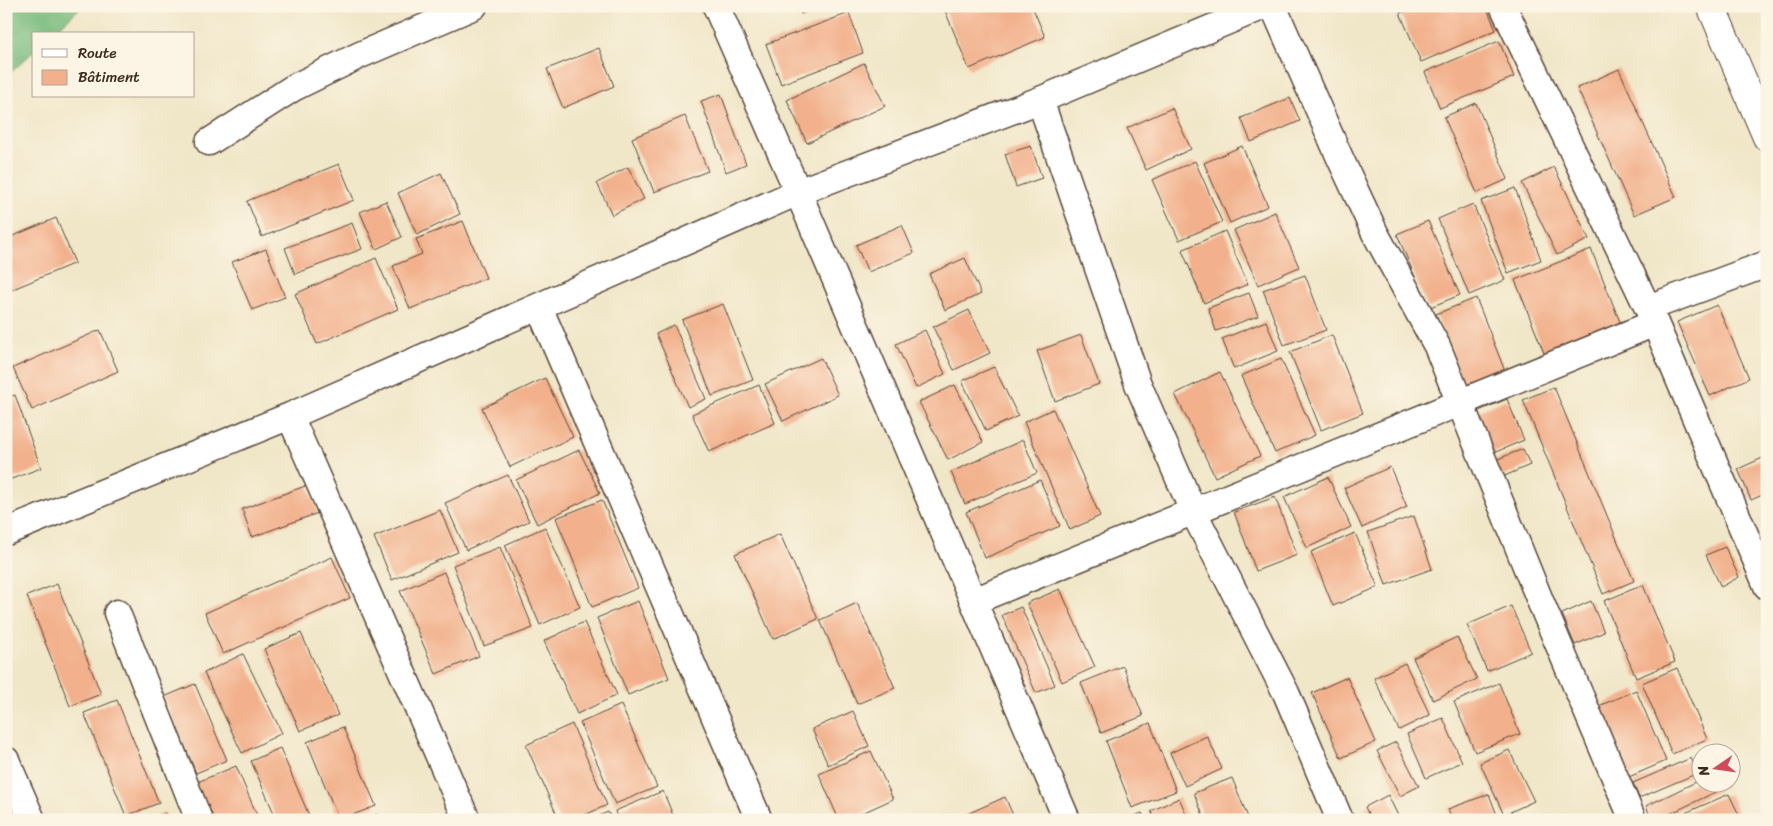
<svg xmlns="http://www.w3.org/2000/svg" width="1773" height="826" font-family="Sriracha,sans-serif">
  <style>
    .forest { fill: #7abc7e; stroke: #5a734e }
    .building { fill: #f2b18c }
    .lines { fill: none; stroke-linecap: round; stroke-linejoin: round }
    .minor-casing { stroke: #564638; stroke-width: 29 }
    .tertiary-casing { stroke: #564638; stroke-width: 30 }
    .minor { stroke: #fff; stroke-width: 26 }
    .tertiary { stroke: #fff; stroke-width: 28 }
  </style>
  <rect width="100%" height="100%" fill="#fcf5e5"/>
  <filter id="ink" filterUnits="userSpaceOnUse"><feTurbulence type="fractalNoise" baseFrequency=".02" numOctaves="2"/><feDisplacementMap in="SourceGraphic" scale="10" xChannelSelector="R" yChannelSelector="G"/><feConvolveMatrix kernelMatrix="1 2 1 2 8 2 1 2 1" color-interpolation-filters="sRGB"/></filter>
  <filter id="wash" filterUnits="userSpaceOnUse"><feTurbulence type="fractalNoise" baseFrequency=".0096" numOctaves="4" result="noise"/><feDisplacementMap in="SourceGraphic" scale="20" xChannelSelector="R" yChannelSelector="G"/><feGaussianBlur stdDeviation="1.12" result="paint"/><feColorMatrix in="noise" values="0 0 0 0 0 0 0 0 0 0 0 0 0 0 0 0 0 1.4 0 .05"/><feComposite in="paint" operator="in"/></filter>
  <g filter="url(#wash)">
    <rect width="100%" height="100%" fill="#f0e6c8"/>
    <!-- forest -->
    <path class="forest" d="M6,6H82L52,34H34V51L6,77Z"/>
    <g id="blocks">
      <!-- building -->
      <path class="building" d="M797,6H818L801,14Z
        M950,6H1032L1045,37L969,69L944,8Z
        M1417,6H1486L1496,30L1421,62L1400,13Z
        M849,13L863,53L781,84L766,44Z
        M1499,41L1514,77L1440,108L1425,72Z
        M599,48L614,86L563,108L547,69Z
        M864,63L885,106L807,143L787,100Z
        M1619,69L1676,197L1634,215L1577,88Z
        M721,94L746,164L726,172L701,101Z
        M1290,98L1300,121L1251,142L1241,118Z
        M1476,103L1508,179L1477,193L1444,117Z
        M1172,108L1191,149L1146,170L1127,128Z
        M685,116L708,171L654,192L632,138Z
        M1031,146L1042,178L1016,187L1005,154Z
        M1242,146L1268,206L1230,223L1204,163Z
        M1195,161L1222,222L1179,240L1152,180Z
        M339,164L354,200L262,237L247,201Z
        M628,167L644,199L612,215L597,183Z
        M1554,167L1589,239L1557,255L1522,183Z
        M441,173L460,214L417,235L398,193Z
        M1515,188L1541,260L1508,273L1481,201Z
        M386,201L402,237L376,249L360,212Z
        M1473,204L1505,280L1469,295L1438,219Z
        M1275,212L1299,267L1258,285L1234,230Z
        M56,218L75,263L6,292V239Z
        M463,221L486,278L410,309L393,266L422,254L416,239Z
        M1428,221L1460,295L1428,308L1397,234Z
        M352,223L362,249L295,274L285,248Z
        M902,225L914,253L868,272L856,245Z
        M1225,231L1248,284L1204,303L1182,250Z
        M266,249L285,297L252,310L232,262Z
        M1591,249L1622,327L1546,358L1515,280Z
        M376,258L398,309L317,344L295,294Z
        M965,258L981,294L945,310L929,274Z
        M1305,275L1326,330L1284,345L1263,290Z
        M1249,293L1258,316L1216,331L1208,308Z
        M1476,298L1505,371L1464,388L1436,314Z
        M723,304L753,380L712,396L682,320Z
        M1717,305L1749,378L1710,396L1677,322Z
        M969,310L990,353L954,370L933,327Z
        M1266,321L1278,351L1234,369L1222,339Z
        M674,325L706,399L688,407L656,334Z
        M100,330L118,371L32,410L13,368Z
        M925,330L945,374L916,388L896,344Z
        M1081,335L1099,384L1055,401L1037,351Z
        M1332,335L1363,413L1321,430L1290,352Z
        M821,358L838,395L783,421L765,384Z
        M1281,359L1315,435L1275,453L1241,376Z
        M994,367L1018,416L986,431L962,381Z
        M1220,372L1260,456L1215,477L1175,394Z
        M545,378L573,437L510,467L482,408Z
        M759,385L775,423L709,452L692,414Z
        M955,385L983,442L948,460L919,402Z
        M1554,387L1634,581L1603,594L1523,400Z
        M15,395L41,468L6,481V398Z
        M1507,399L1524,440L1491,454L1474,413Z
        M1053,409L1100,516L1070,530L1024,422Z
        M1023,440L1037,473L965,504L951,472Z
        M1523,449L1530,465L1500,478L1493,461Z
        M579,450L600,493L537,524L516,480Z
        M1767,456V493L1751,500L1738,469Z
        M1390,467L1407,507L1362,528L1344,488Z
        M508,475L529,521L466,550L445,503Z
        M1328,477L1351,527L1307,548L1284,497Z
        M1040,480L1060,526L985,558L966,512Z
        M308,485L318,513L252,537L242,509Z
        M1275,497L1297,555L1256,571L1234,512Z
        M602,500L638,588L592,607L556,518Z
        M440,510L458,552L392,580L374,537Z
        M1414,516L1432,569L1386,585L1368,532Z
        M545,527L580,607L540,625L505,545Z
        M1355,533L1378,587L1333,606L1311,552Z
        M780,534L818,619L773,639L735,554Z
        M500,547L533,628L484,646L453,565Z
        M1725,547L1739,577L1721,587L1706,555Z
        M332,557L350,598L223,654L205,613Z
        M444,572L479,656L436,674L400,591Z
        M57,584L101,694L70,706L27,596Z
        M1643,585L1675,662L1636,678L1604,601Z
        M1060,589L1095,667L1062,682L1027,603Z
        M638,601L669,678L628,695L597,618Z
        M1591,601L1604,632L1575,645L1562,614Z
        M857,603L895,688L857,704L820,620Z
        M1511,606L1531,652L1487,671L1467,625Z
        M1021,607L1055,685L1036,693L1002,615Z
        M584,622L617,695L577,714L544,641Z
        M301,633L338,715L300,731L264,649Z
        M1457,637L1477,679L1433,700L1413,658Z
        M243,654L282,733L242,753L204,673Z
        M1405,663L1430,715L1399,730L1374,678Z
        M1123,666L1143,716L1101,733L1081,683Z
        M1677,668L1707,739L1672,754L1642,683Z
        M1347,677L1376,742L1341,758L1312,693Z
        M1499,683L1520,734L1475,752L1454,702Z
        M195,684L227,760L196,773L164,697Z
        M1636,690L1666,761L1629,777L1599,706Z
        M117,700L159,803L126,816L84,713Z
        M621,705L657,787L615,804L580,723Z
        M853,711L869,746L828,765L812,729Z
        M1443,718L1462,762L1426,778L1407,734Z
        M1150,723L1176,791L1132,808L1106,741Z
        M572,724L607,805L574,820H559L526,745Z
        M343,727L376,806L339,820L307,742Z
        M1207,736L1222,769L1185,786L1170,753Z
        M1396,742L1419,786L1400,796L1377,751Z
        M280,748L311,820H277L251,761Z
        M1509,750L1534,801L1504,815L1480,763Z
        M871,751L893,799L847,820H839L819,774Z
        M1691,758L1698,773L1639,798L1633,783Z
        M236,766L259,820H210L195,783Z
        M1232,778L1249,820H1205L1194,793Z
        M1700,780V784H1725L1726,787L1657,820H1652L1646,806Z
        M663,791L675,820H618L615,811Z
        M1489,794L1498,818L1493,820H1452L1448,809Z
        M1729,794L1739,815L1728,820H1669Z
        M1388,795L1400,820H1371L1365,807Z
        M1005,797L1015,820H967L965,815Z
        M1179,798L1189,820H1155L1151,811Z
        M608,812L612,820H590Z
        M165,813L168,820H149Z
        M1142,813L1145,820H1126Z
        M377,814L380,820H365Z"/>
    </g>
  </g>
  <g filter="url(#ink)">
    <use href="#blocks" fill-opacity="0" stroke="#564638" stroke-width="1"/>
    <g class="lines">
      <defs>
        <path id="minor" d="M716,6L798,192L1067,820
          M1273,6L1340,158L1375,233L1437,346L1541,603L1633,820
          M1503,6L1655,323L1767,586
          M1040,100L1138,384L1193,511L1286,693L1340,820
          M209,142L293,88L360,55L474,6
          M539,307L759,820
          M1648,308L1767,264
          M290,416L467,820
          M6,532L290,416L798,192L1040,100L1264,6
          M974,601L1655,323
          M117,613L199,820
          M6,760L32,820"/>
        <path id="tertiary" d="M1711,6L1767,137"/>
      </defs>
      <!-- minor casing -->
      <use href="#minor" class="minor-casing"/>
      <!-- tertiary casing -->
      <use href="#tertiary" class="tertiary-casing"/>
      <!-- minor -->
      <use href="#minor" class="minor"/>
      <!-- tertiary -->
      <use href="#tertiary" class="tertiary"/>
    </g>
  </g>
  <!-- margin -->
  <rect width="1773" height="826" fill="none" stroke="#fcf5e5" stroke-width="25"/>
  <!-- legend -->
  <rect x="32" y="32" width="162" height="65" fill="#fcf5e5" stroke="#afa495"/>
  <rect x="42" y="49" width="25" height="8" fill="#ffffff" stroke="#afa495"/>
  <text x="78" y="58" font-size="15" fill="#3b2a1e">Route</text>
  <rect x="42" y="70" width="25" height="15" fill="#f2b18c" stroke="#afa495"/>
  <text x="78" y="82" font-size="15" fill="#3b2a1e">Bâtiment</text>
  <!-- north arrow -->
  <g transform="translate(1716 768) rotate(257)"><circle r="24" fill="#fcf5e5" stroke="#afa495"/>
  <path d="M0-4L9 19L0 12L-9 19Z" fill="#d1495b"/>
  <text y="-8" font-size="14" font-weight="bold" text-anchor="middle" fill="#3b2a1e">N</text>
  </g>
</svg>
